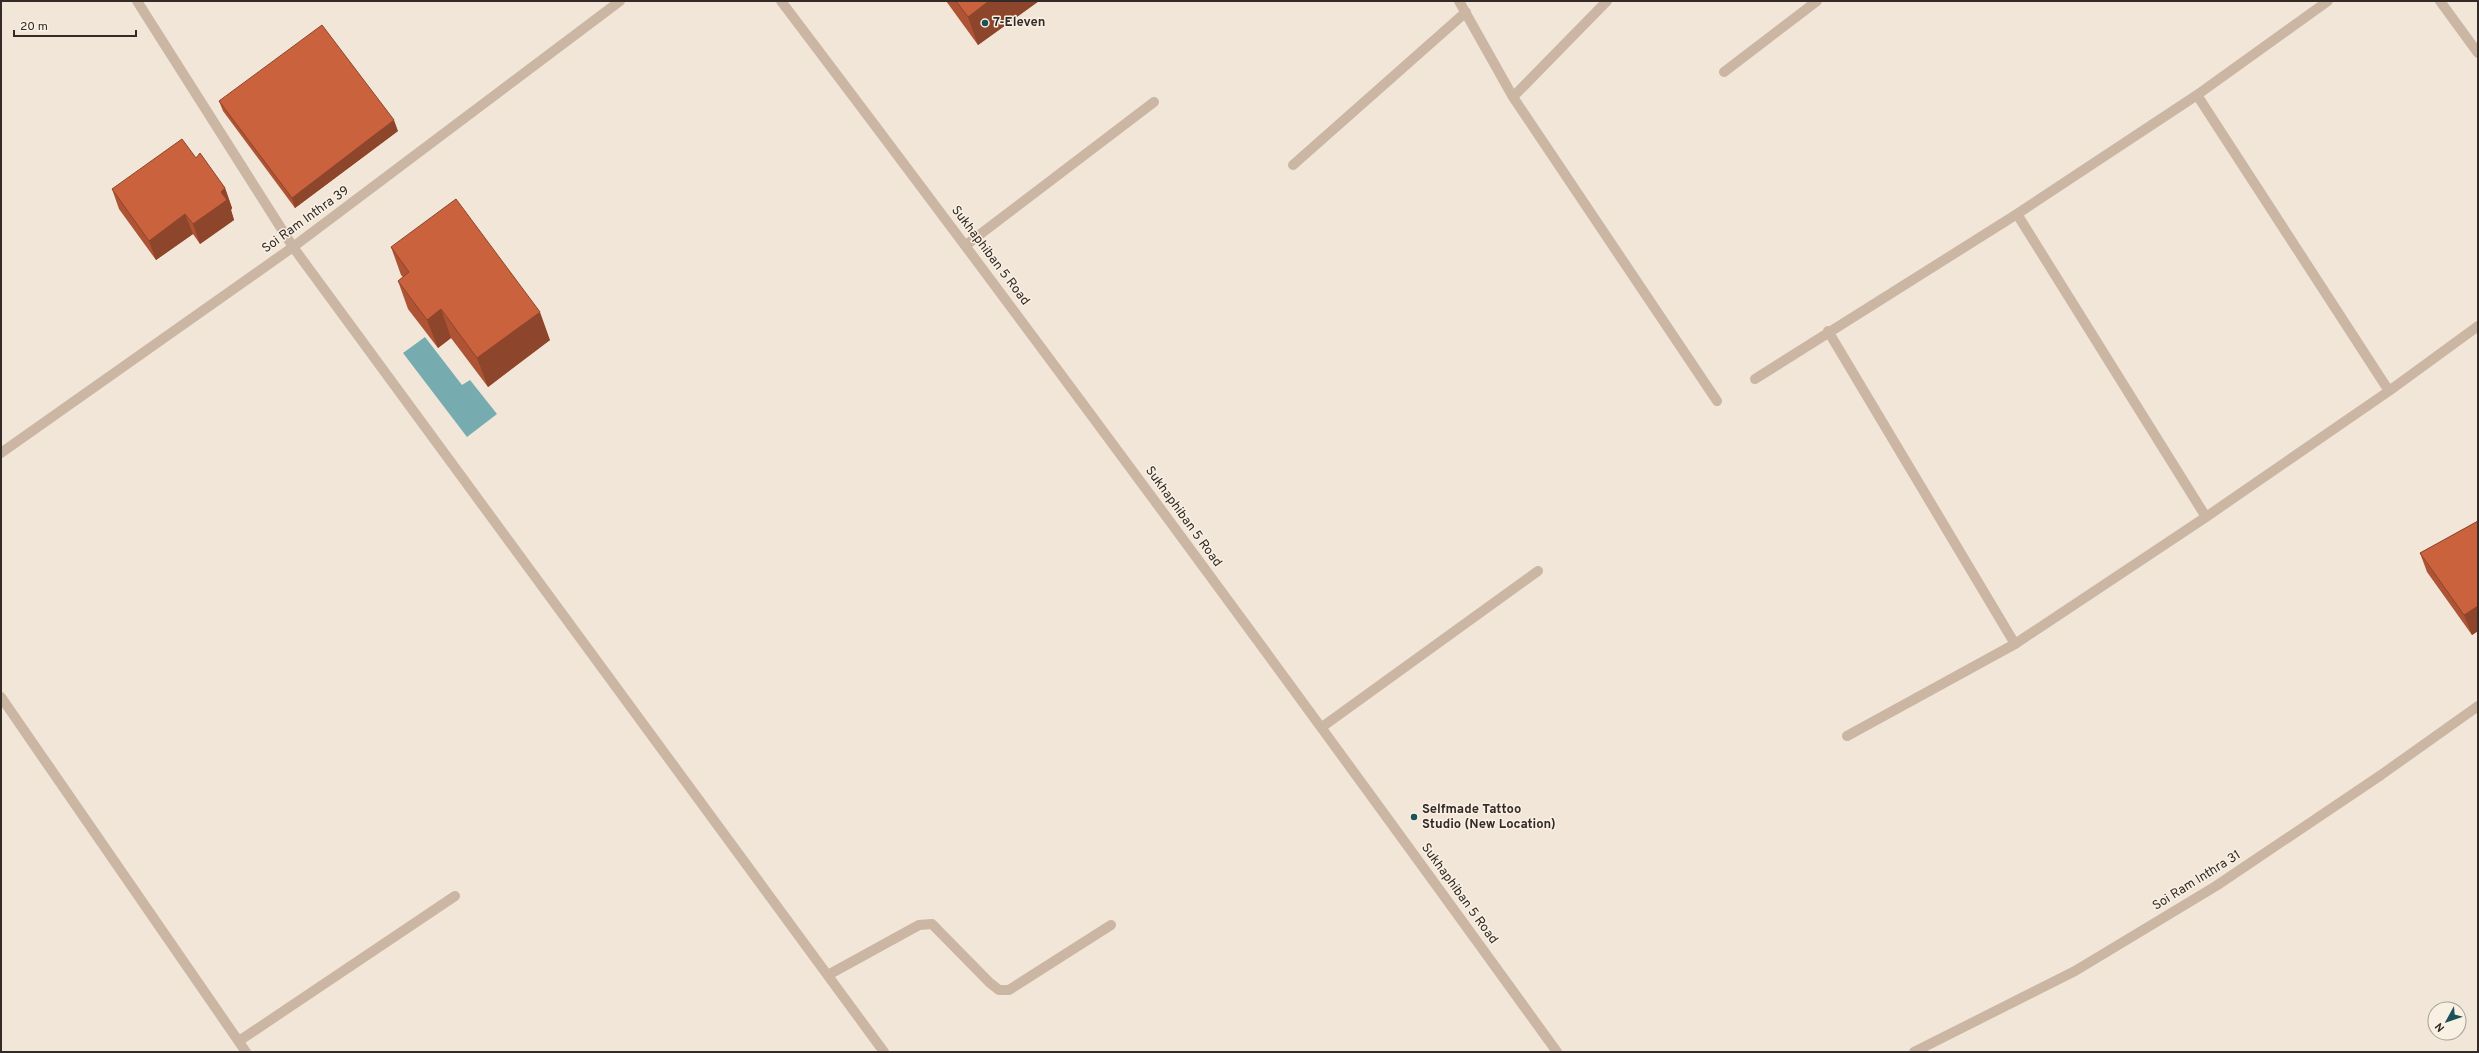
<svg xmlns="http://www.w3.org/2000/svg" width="2479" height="1053" font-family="Overpass,sans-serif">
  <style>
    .water { fill: #76acaf }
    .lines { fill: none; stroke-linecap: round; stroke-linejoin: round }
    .minor { stroke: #cab6a3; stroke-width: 10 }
    .wall { fill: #ae5434 }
    .shaded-wall { fill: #8d452b }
    .building { fill: #ca623d; stroke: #8d452b }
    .poi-dot { fill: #1a5257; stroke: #f9f0e4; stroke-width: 1.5 }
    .labels { text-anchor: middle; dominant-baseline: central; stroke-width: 3; stroke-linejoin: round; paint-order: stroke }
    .poi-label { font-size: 13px; font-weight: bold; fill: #352b26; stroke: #f9f0e4; text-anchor: start }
    .street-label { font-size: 13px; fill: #352b26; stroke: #f9f0e4 }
  </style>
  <rect width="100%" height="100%" fill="#f2e6d8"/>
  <!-- water -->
  <path class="water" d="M425,337L462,385L470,380L497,414L467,437L403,353Z"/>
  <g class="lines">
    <!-- minor -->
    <path class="minor" d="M137,1L293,247L884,1052
      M781,1C1044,348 1302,699 1557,1052
      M1459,1L1513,97L1717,401
      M2440,1L2478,53
      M1724,72L1817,1
      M2197,95L2389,391
      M1513,97L1607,1
      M1293,165L1466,12
      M2017,214L2206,517
      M966,245L1154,102
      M1828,331L2015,644
      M1755,379L2017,214L2197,95L2328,1
      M1,453L293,247L620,1
      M1,697L246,1052
      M1322,727L1538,571
      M1847,736L2015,644L2206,517L2389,391L2478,326
      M828,975L919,925L932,924L990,983L999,990H1009L1111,925
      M239,1041L455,896
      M1914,1052L2075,971L2216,886L2381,775L2478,706"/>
  </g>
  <!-- wall -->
  <path class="wall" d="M946,1H1039L978,45Z
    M219,101L398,131L295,208L223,111Z
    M196,158L225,188L232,208L231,210L234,220L200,244L193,234L156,260L119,209L112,189Z
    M391,247L550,340L488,387L451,338L438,348L408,309L398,281L403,277L401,275Z
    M2478,521V631L2472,635L2427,572L2420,553Z"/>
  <!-- shaded-wall -->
  <path class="shaded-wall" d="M989,1H1039L978,45L968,17Z
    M394,120L398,131L295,208L292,198Z
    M225,188L232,208L231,210L234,220L200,244L193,224L221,192Z
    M185,214L193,234L156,260L149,241Z
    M441,309L451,338L438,348L427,320Z
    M540,312L550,340L488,387L477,358Z
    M2478,606V631L2472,635L2464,615Z"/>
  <!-- building -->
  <path class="building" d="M956,1H989L968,17Z
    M322,25L394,120L292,198L219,101Z
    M182,139L196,158L200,153L225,188L221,192L227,200L193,224L185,214L149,241L112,189Z
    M456,199L540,312L477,358L441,309L427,320L398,281L409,272L391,247Z
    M2478,521V606L2464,615L2420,553Z"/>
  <!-- markers -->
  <g class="poi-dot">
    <circle cx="985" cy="23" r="4"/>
    <circle cx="1414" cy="817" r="4"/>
  </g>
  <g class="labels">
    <!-- poi labels -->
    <g class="poi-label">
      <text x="993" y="23">7-Eleven</text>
      <text x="1422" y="810">Selfmade Tattoo<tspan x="1422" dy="15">Studio (New Location)</tspan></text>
    </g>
    <!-- street labels -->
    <g class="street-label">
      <text transform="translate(306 220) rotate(-36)">Soi Ram Inthra 39</text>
      <text transform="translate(990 256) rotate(53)">Sukhaphiban 5 Road</text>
      <text transform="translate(1183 517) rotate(54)">Sukhaphiban 5 Road</text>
      <text transform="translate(2197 881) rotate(-32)">Soi Ram Inthra 31</text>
      <text transform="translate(1459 894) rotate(54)">Sukhaphiban 5 Road</text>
    </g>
  </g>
  <!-- border -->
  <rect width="2479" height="1053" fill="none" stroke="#352b26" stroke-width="4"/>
  <!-- north arrow -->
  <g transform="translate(2447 1021) rotate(230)"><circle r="19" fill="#f9f0e4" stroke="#aba198"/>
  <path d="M0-3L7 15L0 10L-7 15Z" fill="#1a5257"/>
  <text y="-6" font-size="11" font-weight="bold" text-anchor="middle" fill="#352b26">N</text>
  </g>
  <!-- scale -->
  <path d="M14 30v6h122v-6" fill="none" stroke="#352b26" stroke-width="2"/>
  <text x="20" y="30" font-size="12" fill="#352b26" stroke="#f9f0e4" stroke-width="3" paint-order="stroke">20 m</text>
</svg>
